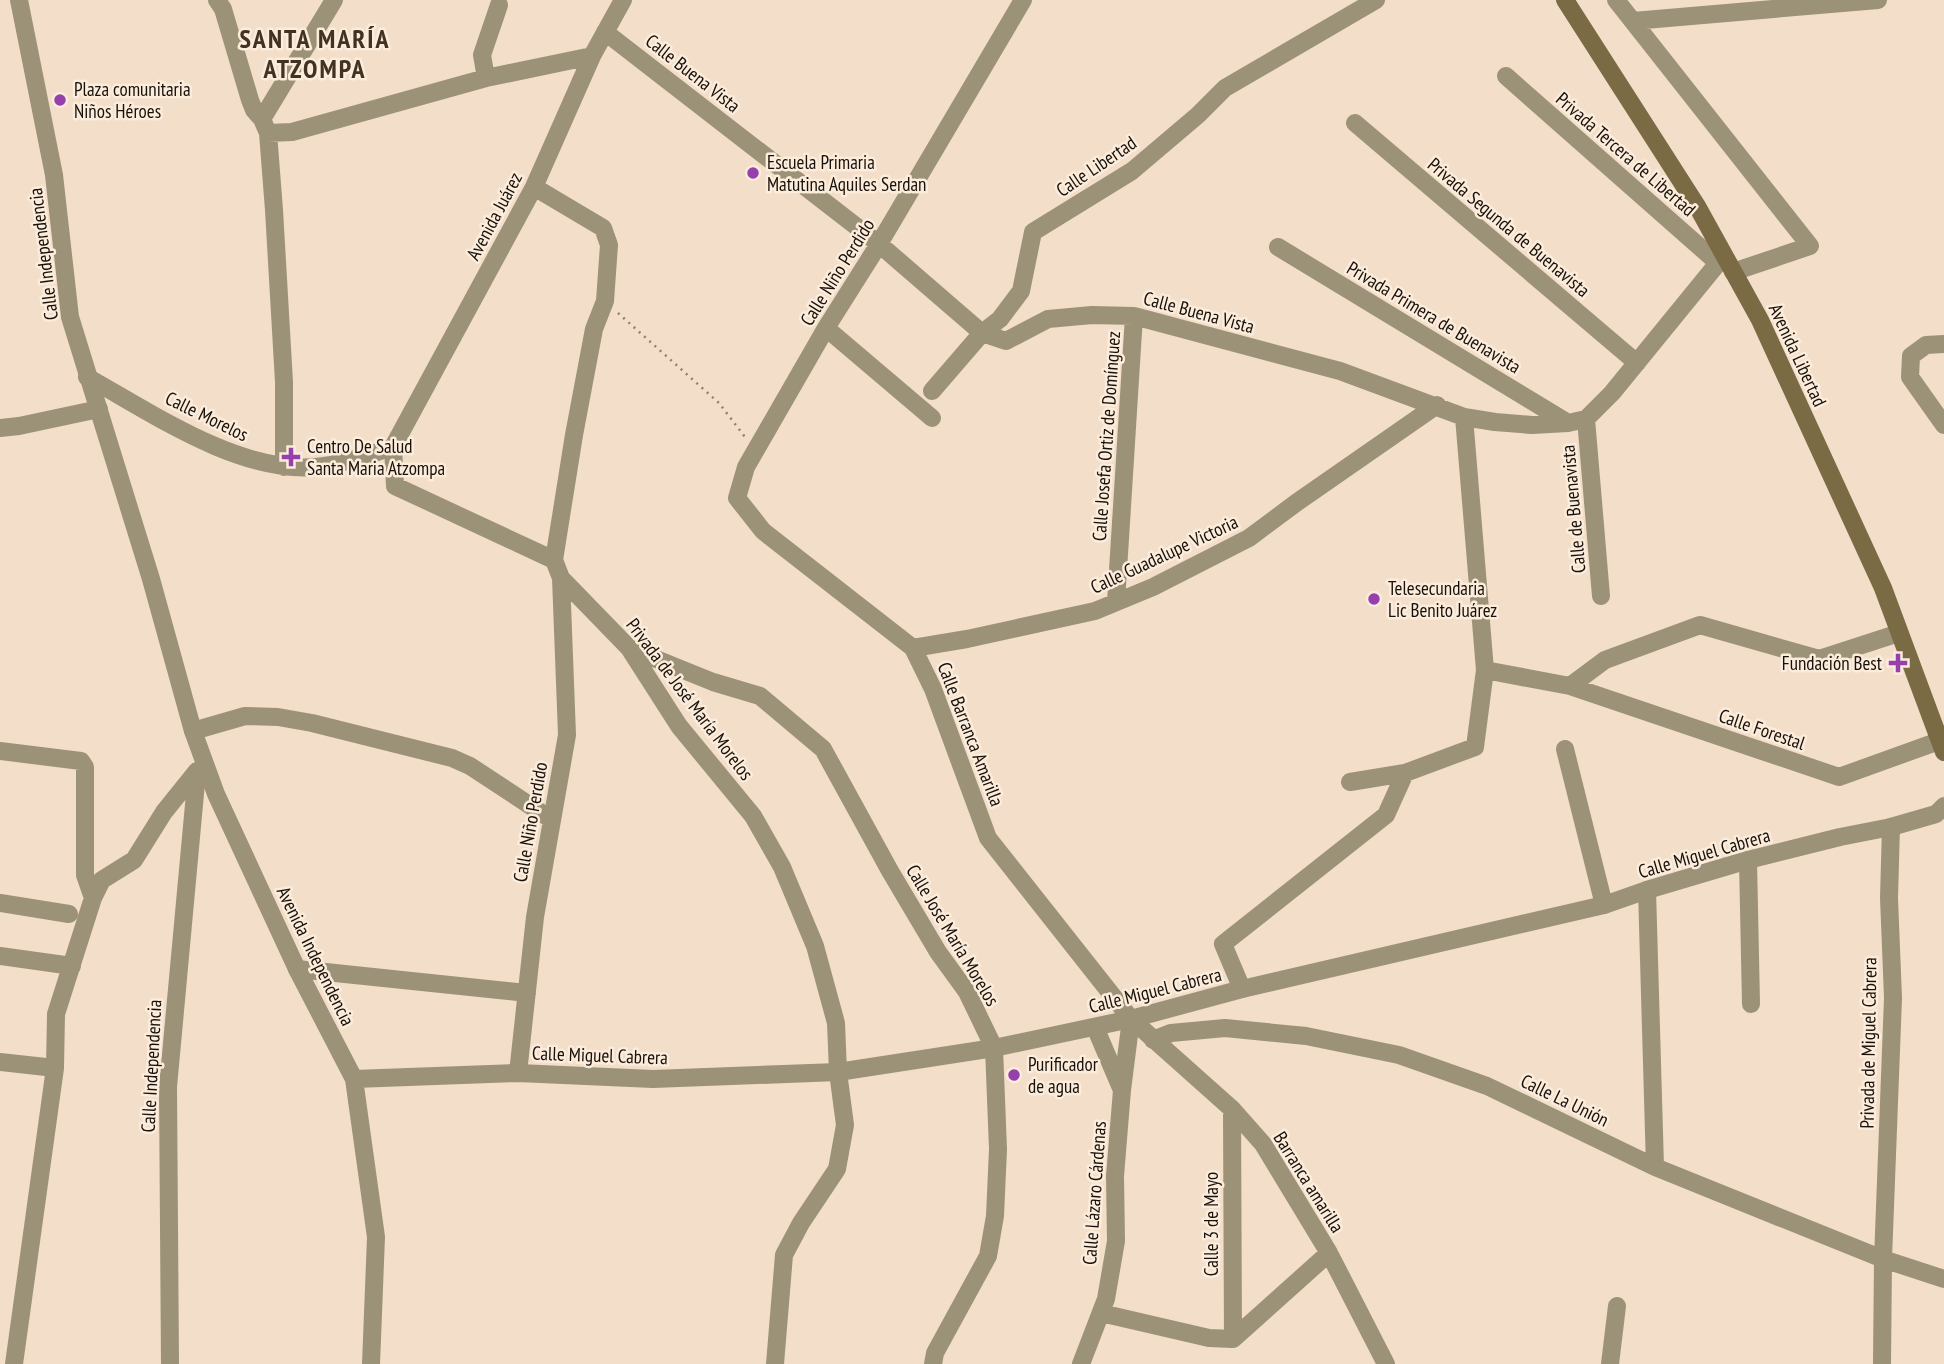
<svg xmlns="http://www.w3.org/2000/svg" width="1944" height="1364" font-family="'PT Sans Narrow',sans-serif">
  <style>
    .lines { fill: none; stroke-linecap: round; stroke-linejoin: round }
    .path { stroke: #8e8071; stroke-width: 2.5; stroke-dasharray: 2 5; stroke-linecap: butt }
    .minor { stroke: #9c9278; stroke-width: 18 }
    .tertiary { stroke: #9c9278; stroke-width: 18 }
    .secondary { stroke: #7a6b45; stroke-width: 18 }
    .poi-dot { fill: #9540ad; stroke: #fcecdb; stroke-width: 2.5 }
    .labels { text-anchor: middle; dominant-baseline: central; stroke-width: 5; stroke-linejoin: round; paint-order: stroke }
    .street-label { font-size: 19px; fill: #18110a; stroke: #fcecdb }
    .poi-label { font-size: 19px; fill: #18110a; stroke: #fcecdb; text-anchor: start }
    .district-label { font-size: 26px; font-weight: bold; letter-spacing: 2px; fill: #413221; stroke: #fcecdb }
  </style>
  <rect width="100%" height="100%" fill="#f2dec9"/>
  <g class="lines">
    <!-- path -->
    <path class="path" d="M618,313L719,403L745,437"/>
    <!-- minor -->
    <path class="minor" d="M217,0L223,9L250,100L254,110L262,119L268,133L274,210L284,382V467
      M1023,0L879,244L826,328L746,467L737,498L763,531L913,648L933,689L988,838L1131,1019L1232,1109L1263,1144L1329,1253L1386,1364
      M1616,0L1810,246L1733,272
      M1633,21L1878,0
      M605,32L879,244L982,333L1006,341L1048,319L1092,315L1134,316L1340,371L1464,417L1495,422L1532,425L1568,423L1586,419L1612,393L1718,263L1725,258
      M1506,76L1718,263
      M486,78L482,55L499,5
      M262,119L334,0
      M1355,123L1637,363
      M268,133L292,132L486,78L592,56
      M534,187L603,228L609,245L605,301L594,329L574,435L554,560L561,578L629,648L679,726L753,816L782,867L815,946L836,1023L838,1072L845,1125L837,1169L801,1223L784,1255L775,1364
      M1278,247L1568,423
      M826,328L932,418
      M1944,344L1926,345L1911,356L1910,377L1944,425
      M87,377C152,413 238,473 315,467C341,465 367,455 393,447L395,486L554,560
      M932,391L982,333L1000,319L1021,291L1033,232L1132,171L1198,115L1225,88L1376,0
      M1586,419L1601,596
      M0,428L19,426L99,409
      M393,447L534,187L592,56L623,0
      M1116,602L1134,316
      M629,648L713,682L760,696L823,749L890,871L938,952L967,992L994,1048L998,1149L995,1216L988,1256L935,1353L933,1364
      M913,648L967,639L1095,611L1153,587L1249,538L1296,503L1437,405
      M1485,670L1570,686L1605,660L1700,625L1819,659L1899,633
      M1570,686L1839,777L1939,741
      M193,731L245,716L278,717L312,723L452,758L470,766L552,820
      M1565,749L1604,905
      M0,751L81,761L85,767V875L93,898
      M1350,782L1405,773L1475,747L1485,670L1464,417
      M1748,860L1751,1004
      M1647,890L1655,1167
      M0,903L69,914
      M0,956L72,966
      M297,969L527,993
      M1242,989L1223,944L1386,815L1405,773
      M1095,1027L1121,1088
      M1153,1040L1171,1033L1225,1028L1306,1036L1399,1055L1487,1086L1655,1167L1883,1259L1944,1279
      M0,1062L55,1068
      M518,1073L535,917L567,735L561,578
      M1232,1109L1233,1339
      M1101,1313L1209,1338L1233,1339L1329,1253
      M14,1364L55,1068L56,1014L93,898L102,880L134,860L164,812L197,771
      M170,1364L168,1087L197,772
      M1081,1364L1106,1299L1116,1241L1115,1176L1122,1090L1131,1019
      M1610,1364L1617,1306
      M1882,1364L1883,1259L1893,998L1889,898L1891,827"/>
    <!-- tertiary -->
    <path class="tertiary" d="M19,0L54,175L70,317L151,579L193,731L216,794L297,969L354,1079L376,1237L371,1364
      M354,1079L518,1073L653,1079L838,1072L994,1048L1131,1019L1242,989L1604,905L1647,890L1748,860L1840,837L1891,827L1936,814L1944,806"/>
    <!-- secondary -->
    <path class="secondary" d="M1565,0L1697,206L1760,320L1883,588L1944,752"/>
  </g>
  <!-- markers -->
  <g class="poi-dot">
    <circle cx="60" cy="100" r="7"/>
    <circle cx="753" cy="173" r="7"/>
    <path d="M287.5 446.5h7v7h7v7h-7v7h-7v-7h-7v-7h7z"/>
    <circle cx="1374" cy="599" r="7"/>
    <path d="M1894.5 652.5h7v7h7v7h-7v7h-7v-7h-7v-7h7z"/>
    <circle cx="1014" cy="1075" r="7"/>
  </g>
  <g class="labels">
    <!-- street labels -->
    <g class="street-label">
      <text transform="translate(693 73) rotate(38)">Calle Buena Vista</text>
      <text transform="translate(1626 154) rotate(41)">Privada Tercera de Libertad</text>
      <text transform="translate(1096 166) rotate(-34)">Calle Libertad</text>
      <text transform="translate(494 216) rotate(-62)">Avenida Juárez</text>
      <text transform="translate(1509 227) rotate(40)">Privada Segunda de Buenavista</text>
      <text transform="translate(43 254) rotate(-97)">Calle Independencia</text>
      <text transform="translate(837 272) rotate(-58)">Calle Niño Perdido</text>
      <text transform="translate(1199 312) rotate(15)">Calle Buena Vista</text>
      <text transform="translate(1434 317) rotate(31)">Privada Primera de Buenavista</text>
      <text transform="translate(1798 355) rotate(65)">Avenida Libertad</text>
      <text transform="translate(207 416) rotate(26)">Calle Morelos</text>
      <text transform="translate(1106 436) rotate(-86)">Calle Josefa Ortiz de Domínguez</text>
      <text transform="translate(1573 509) rotate(-95)">Calle de Buenavista</text>
      <text transform="translate(1164 554) rotate(-25)">Calle Guadalupe Victoria</text>
      <text transform="translate(690 699) rotate(53)">Privada de José María Morelos</text>
      <text transform="translate(1762 729) rotate(19)">Calle Forestal</text>
      <text transform="translate(971 734) rotate(69)">Calle Barranca Amarilla</text>
      <text transform="translate(530 822) rotate(-80)">Calle Niño Perdido</text>
      <text transform="translate(1704 853) rotate(-16)">Calle Miguel Cabrera</text>
      <text transform="translate(953 935) rotate(59)">Calle José María Morelos</text>
      <text transform="translate(316 956) rotate(64)">Avenida Independencia</text>
      <text transform="translate(1155 990) rotate(-14)">Calle Miguel Cabrera</text>
      <text transform="translate(1868 1043) rotate(-89)">Privada de Miguel Cabrera</text>
      <text transform="translate(600 1055) rotate(2)">Calle Miguel Cabrera</text>
      <text transform="translate(151 1066) rotate(-87)">Calle Independencia</text>
      <text transform="translate(1565 1100) rotate(26)">Calle La Unión</text>
      <text transform="translate(1309 1182) rotate(58)">Barranca amarilla</text>
      <text transform="translate(1094 1193) rotate(-86)">Calle Lázaro Cárdenas</text>
      <text transform="translate(1211 1224) rotate(-90)">Calle 3 de Mayo</text>
    </g>
    <!-- poi labels -->
    <g class="poi-label">
      <text x="74" y="89">Plaza comunitaria<tspan x="74" dy="22">Niños Héroes</tspan></text>
      <text x="767" y="162">Escuela Primaria<tspan x="767" dy="22">Matutina Aquiles Serdan</tspan></text>
      <text x="307" y="446">Centro De Salud<tspan x="307" dy="22">Santa Maria Atzompa</tspan></text>
      <text x="1388" y="588">Telesecundaria<tspan x="1388" dy="22">Lic Benito Juárez</tspan></text>
      <text x="1882" y="663" text-anchor="end">Fundación Best</text>
      <text x="1028" y="1064">Purificador<tspan x="1028" dy="22">de agua</tspan></text>
    </g>
    <!-- district labels -->
    <g class="district-label">
      <text x="315" y="38">SANTA MARÍA<tspan x="315" dy="30">ATZOMPA</tspan></text>
    </g>
  </g>
</svg>
